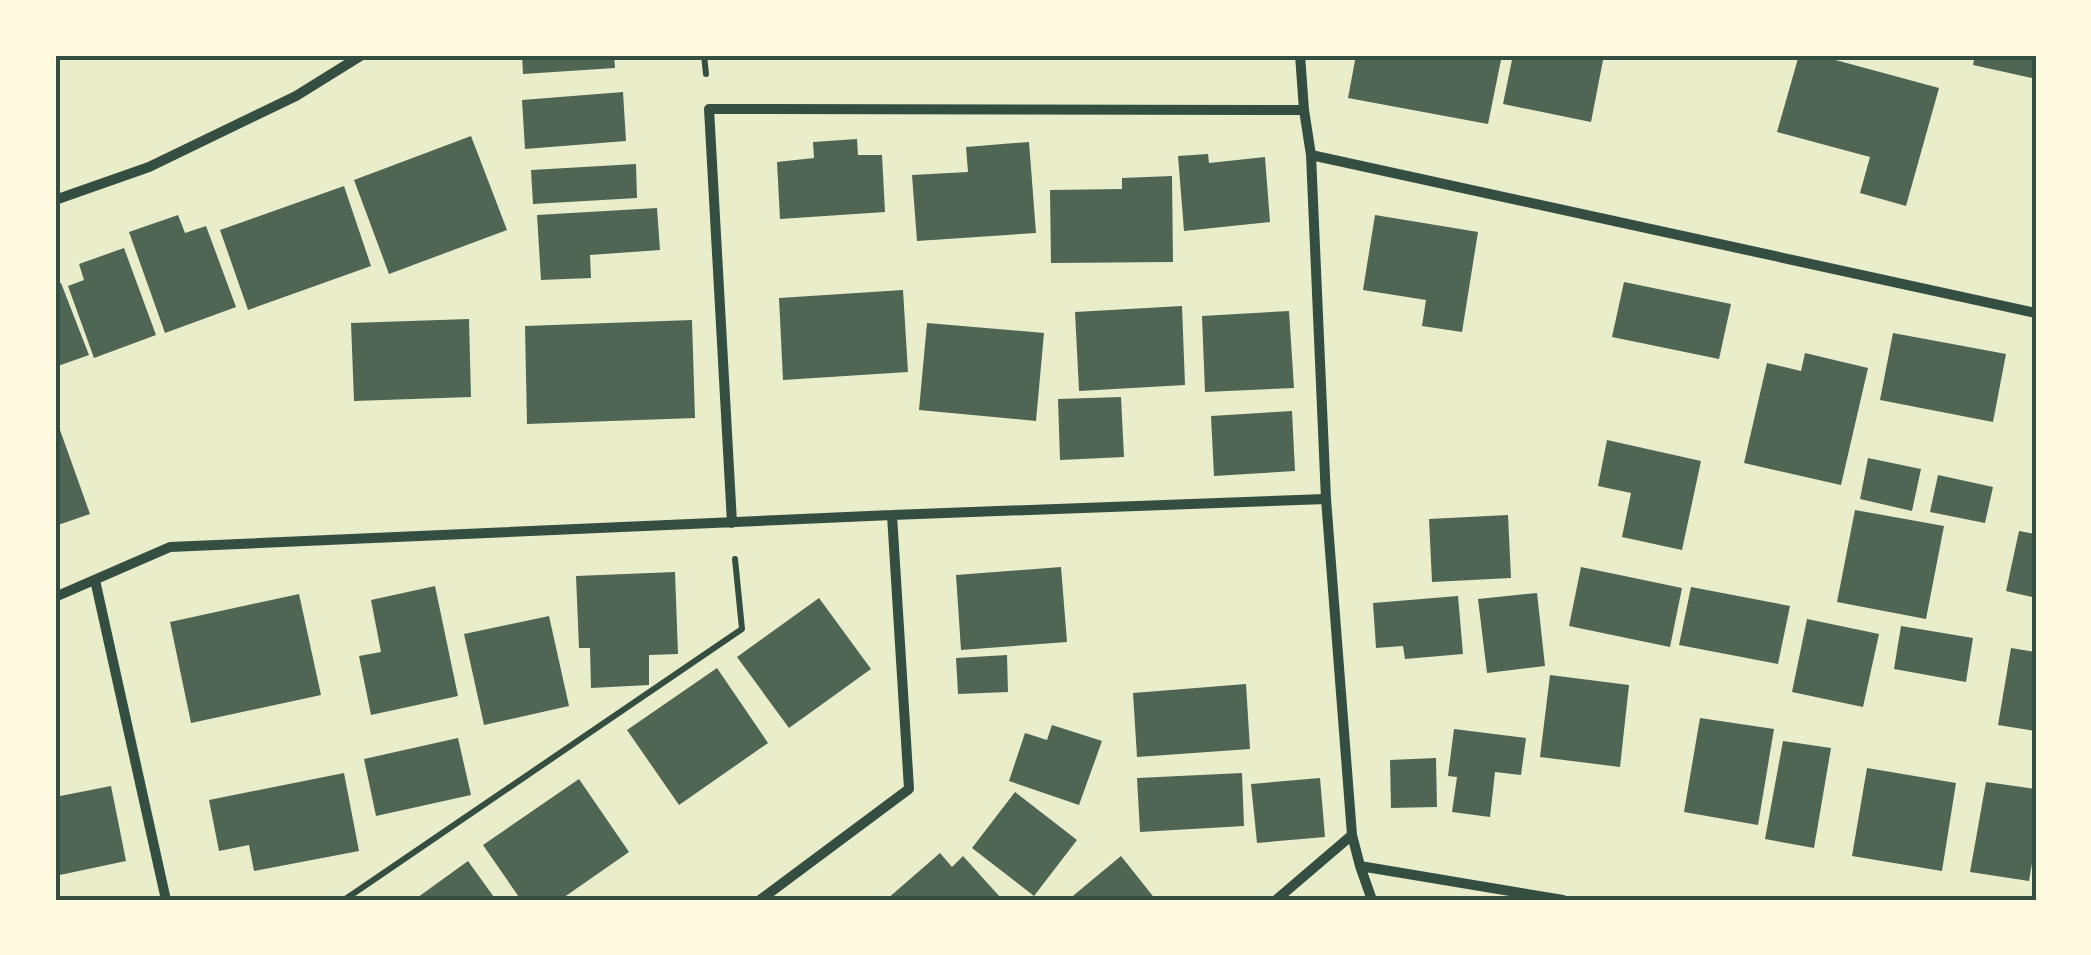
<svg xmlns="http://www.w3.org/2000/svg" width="2091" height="955" font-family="Jost,sans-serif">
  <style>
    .building { fill: #4f6655 }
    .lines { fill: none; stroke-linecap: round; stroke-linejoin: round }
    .path { stroke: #344e41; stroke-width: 6 }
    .minor { stroke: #344e41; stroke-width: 10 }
    .neatline { fill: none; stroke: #344e41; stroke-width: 4 }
  </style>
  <rect width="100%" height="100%" fill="#e9edc9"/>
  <!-- building -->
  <path class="building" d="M522,55H614L615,68L523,74Z
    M991,55H1022V60L991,58Z
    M1356,55H1502L1488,124L1348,98Z
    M1513,55H1604L1591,122L1503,104Z
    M1799,55H1817L1939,88L1906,206L1860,193L1870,157L1777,132Z
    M1975,55H2036V79L1973,65Z
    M623,92L626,141L525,149L522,100Z
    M471,136L507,230L389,274L354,180Z
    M857,139L858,155H882L885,212L780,219L777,162L814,158L813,142Z
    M1029,142L1036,233L917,241L912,175L968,172L966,147Z
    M1208,154L1209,163L1265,157L1270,222L1184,231L1178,156Z
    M636,164L637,198L533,204L531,170Z
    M1172,176L1173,262L1051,263L1050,190L1122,189V178Z
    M344,186L371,266L248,310L220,230Z
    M657,208L660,250L590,255L591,278L541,280L537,215Z
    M178,215L185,233L206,226L236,307L165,333L129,232Z
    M1375,215L1478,232L1462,332L1422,326L1426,300L1363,290Z
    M124,248L156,335L94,358L68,286L84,280L79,264Z
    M1624,282L1731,304L1719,359L1612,337Z
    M61,283L89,355L55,367V285Z
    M903,290L908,372L783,380L779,298Z
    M1182,306L1185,385L1079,391L1075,312Z
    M1289,311L1294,388L1205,392L1202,316Z
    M469,319L471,397L354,401L351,323Z
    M692,320L695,418L527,424L525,326Z
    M927,323L1044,333L1036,421L919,410Z
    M1893,333L2006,354L1993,422L1880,400Z
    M1805,353L1868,368L1841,485L1744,463L1767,363L1801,371Z
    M1121,397L1124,457L1060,460L1058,399Z
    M1292,411L1295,471L1214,476L1211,416Z
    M55,416L90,514L55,526Z
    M1607,440L1701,461L1682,550L1622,537L1631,493L1598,486Z
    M1868,458L1921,469L1912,511L1860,499Z
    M1938,475L1993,487L1985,523L1930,512Z
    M1855,510L1944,526L1926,619L1837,602Z
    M1508,515L1511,578L1432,582L1429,519Z
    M2019,531L2036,534V598L2006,591Z
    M1061,567L1067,642L961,650L956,575Z
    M1581,567L1682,588L1670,647L1569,626Z
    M675,572L678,654L649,655V685L591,688L590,648H579L576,576Z
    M435,586L458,696L371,715L359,656L381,652L371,600Z
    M1691,587L1790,606L1778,664L1679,645Z
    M1537,593L1545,666L1487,673L1478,599Z
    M299,594L321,695L191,723L170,622Z
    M1458,596L1463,654L1405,659L1403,646L1376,648L1373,603Z
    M819,598L871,669L789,728L737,657Z
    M549,616L569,706L484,725L464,634Z
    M1807,619L1879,634L1863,707L1792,692Z
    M1901,626L1973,638L1966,682L1894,669Z
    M2011,648L2036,652V731L1998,725Z
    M1007,655L1008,692L958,694L956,658Z
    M717,668L768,743L679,805L627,730Z
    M1550,675L1629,685L1620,767L1540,757Z
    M1246,684L1250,749L1137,757L1133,693Z
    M1700,718L1774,729L1758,825L1684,812Z
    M1052,725L1102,741L1079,805L1009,781L1025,733L1047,740Z
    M1454,729L1526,738L1521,775L1495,772L1490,817L1452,812L1457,777L1448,776Z
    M458,738L471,795L376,816L364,759Z
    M1783,741L1831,748L1814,848L1765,839Z
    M1436,758L1437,807L1391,808L1390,760Z
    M1867,768L1956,783L1942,871L1852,856Z
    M344,773L359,851L254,871L249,845L219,851L209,800Z
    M1242,773L1244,826L1140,832L1137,778Z
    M1320,778L1325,837L1257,843L1251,784Z
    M579,779L629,852L560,900H521L483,845Z
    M1986,782L2036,789V840L2029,881L1970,872Z
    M111,786L126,861L55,876V797Z
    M1015,792L1077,840L1034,896L972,848Z
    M940,853L952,867L963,856L1000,897L996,900H886Z
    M1121,856L1156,900H1068Z
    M468,861L496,900H414Z"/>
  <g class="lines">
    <!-- path -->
    <path class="path" d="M704,55L706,74
      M344,900L742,629L735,559"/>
    <!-- minor -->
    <path class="minor" d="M1300,55L1304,110L1311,155L1326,499L1352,835L1360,866L1372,900
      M1311,155L2036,313
      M55,200L149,167L296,96L362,55
      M732,523L709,109L1304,110
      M95,580L166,900
      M55,597L170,547L892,515L1326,499
      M1360,866L1563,900
      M760,900L909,789L892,515
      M1276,900L1352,835"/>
  </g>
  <!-- border -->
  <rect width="2091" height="955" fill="none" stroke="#fefae0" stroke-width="115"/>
  <rect x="58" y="58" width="1976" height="840" class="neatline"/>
</svg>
